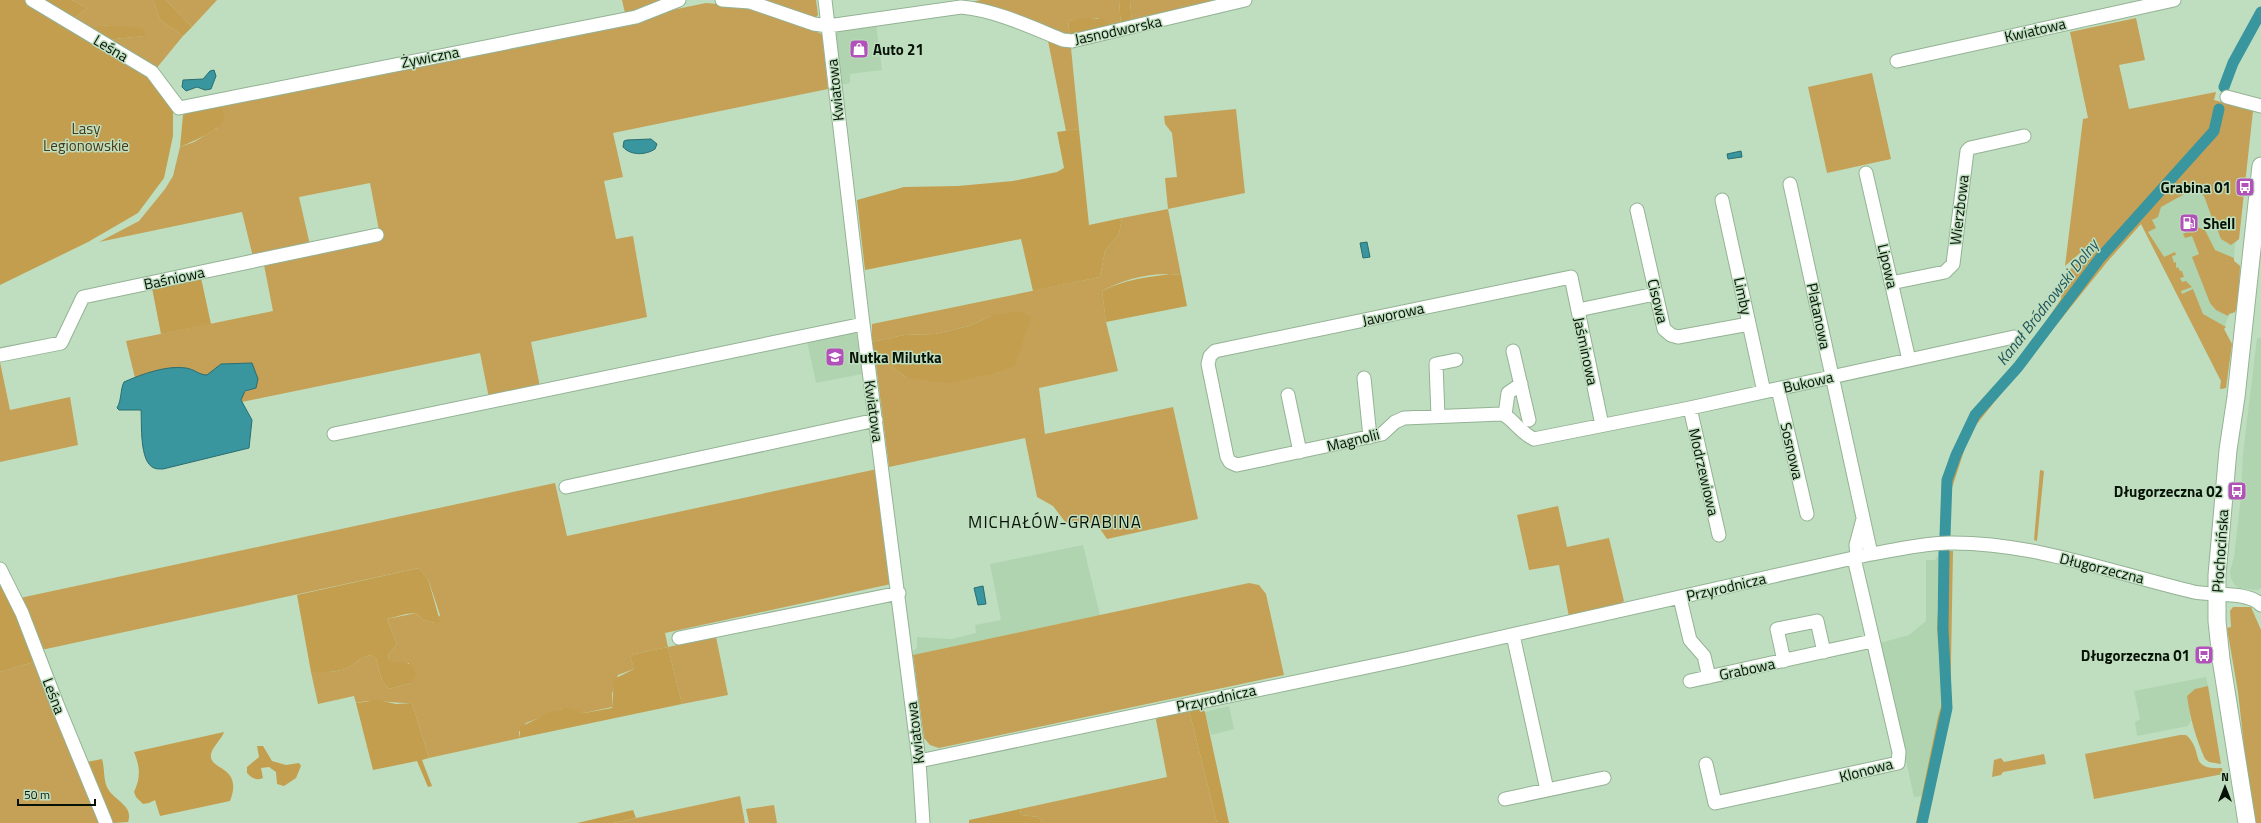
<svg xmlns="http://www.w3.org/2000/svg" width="2261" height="823" font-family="'Titillium Web',sans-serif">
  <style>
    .built { fill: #afd4af }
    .green { fill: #c4a156 }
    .forest { fill: #c29e4e }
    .water { fill: #39959e; stroke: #2a6e71 }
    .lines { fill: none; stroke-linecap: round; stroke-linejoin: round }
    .canal { stroke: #39959e; stroke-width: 11 }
    .minor-casing { stroke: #94b294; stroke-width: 15 }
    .major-casing { stroke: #94b294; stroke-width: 19 }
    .minor { stroke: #fff; stroke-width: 13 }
    .major { stroke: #fff; stroke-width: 17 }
    .labels { text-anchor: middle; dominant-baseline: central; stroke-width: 3; stroke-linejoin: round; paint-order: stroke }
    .street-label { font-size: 15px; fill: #071207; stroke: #bfdebf }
    .poi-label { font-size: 15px; font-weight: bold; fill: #071207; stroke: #bfdebf; text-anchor: start }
    .park-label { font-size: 15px; fill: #473714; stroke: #bfdebf }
    .water-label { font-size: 16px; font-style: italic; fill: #22555b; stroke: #bfdebf }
    .quarter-label { font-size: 17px; letter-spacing: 1px; fill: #071207; stroke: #bfdebf }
  </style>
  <rect width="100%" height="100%" fill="#bfdebf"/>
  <!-- built -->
  <path class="built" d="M876,24L882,70L850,74V83L841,85L836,34L840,29Z
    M2197,161L2239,239L2235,244L2234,258V261L2239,264L2241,268L2237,308L2234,313L2229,314L2224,329L2232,344L2226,388L2220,389L2221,381L2141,224Z
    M856,331L862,374L816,383L807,341Z
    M2257,338H2261V588L2258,590L2239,588L2235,585L2231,579L2230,571L2234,557L2241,496L2243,454Z
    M1083,545L1100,615L913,655V651L917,648V637L951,639L976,633L975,625L1001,620L990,564Z
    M1939,554L1937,629L1943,699L1922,796L1914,797L1880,643L1909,635L1926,621V560H1935Z
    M2206,677L2208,686L2195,689L2187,696L2191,721L2188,726L2137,736L2135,722L2140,719L2134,691Z
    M1229,706L1234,729L1211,735L1205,712Z"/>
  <!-- green -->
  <path class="green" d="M72,0H153L160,20L183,36L155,70L105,40L144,36L145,30L101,25L88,30L72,20L87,8Z
    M166,0H217L192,27Z
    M622,0H665L645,10L625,13Z
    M758,0H816L818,15L815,18Z
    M981,0H1119L1121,27L1112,29L1098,18L1068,21L1070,38L970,2Z
    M1130,0H1227L1132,24Z
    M706,3L752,7L822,34L828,89L613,133L623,177L604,181L616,239L633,236L647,317L531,342L540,387L489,398L480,353L242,402C240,392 248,390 256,388L252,363L221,364L207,376L199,374L188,368L135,378L126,341L273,311L264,265L381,241L370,183L299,197L310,245L253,257L242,212L99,242L139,221L165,189L173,176L180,147L194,142L217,128L220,103Z
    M2136,18L2145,60L2119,65L2129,109L2216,92L2214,100L2253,111L2239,239L2231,245L2221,239L2217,229L2219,227V225L2215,226L2204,196L2196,190L2190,191L2161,207L2158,217L2152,220L2156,228L2148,232L2164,257L2175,252L2176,255L2172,256L2174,263L2176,262V268L2178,267L2180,271H2182L2184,277L2180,278L2182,282L2186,281L2192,287L2181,291L2182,294L2193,289L2203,314L2226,327L2224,329L2232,344L2226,388L2220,389L2221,381L2141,224L2107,262L1976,425L1965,448L1951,491L1949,536L1940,534L1942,481L1962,431L1970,416L2032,342L2061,299L2064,275L2094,247V241L2065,266L2083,119L2088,118L2070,32Z
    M1048,41L1071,48L1079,129L1066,131Z
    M1872,73L1891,159L1827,173L1808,87Z
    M1236,109L1245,193L1168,209L1181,275C1156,271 1123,279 1102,291L1106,322L1118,371L1039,388L1045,434L1173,407L1198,519L1107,539L1096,523H1066L1053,506L1037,497L1025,438L889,467L876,365L888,364L907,378L978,375L1000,372L991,316L969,326L935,334L904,335L872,342V324L1100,277L1105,251L1119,234L1122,218L1168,209L1165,178L1177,177L1172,133L1165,124L1164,116Z
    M2197,227L2205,230L2215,250L2234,258V261L2240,266L2238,304L2235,312L2229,314L2228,316L2216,310L2210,303L2192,257L2199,254L2192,236L2185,238L2183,234Z
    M0,362L10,410L70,397L78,445L0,462Z
    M877,469L891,584L665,633L668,647L716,637L728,695L682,704L668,647L630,655L634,669L618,675L612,694V707L584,713L562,709L526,723L519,732L520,738L429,758L412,703C393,704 375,698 356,703L354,696L318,704L311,672C323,672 338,673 349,667C360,661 357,659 371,655L376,659L382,681L389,689L411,683L409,663H393L389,661L388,655L397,644L387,619L416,613L423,620L435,623L440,615L428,579L419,568L46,649H41L20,598L555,483L567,536Z
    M2040,470L2044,471L2037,541L2034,540Z
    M1558,506L1567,547L1609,538L1624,601L1617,606L1569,617L1559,565L1529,570L1517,515Z
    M1941,551H1953L1950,718L1938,717L1943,699L1937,629Z
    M1249,583L1259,585L1266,594L1284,675L939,748L930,745L924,738L913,655Z
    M2233,607H2251L2261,630V823H2256L2249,790L2238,692L2227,628L2231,627L2230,611Z
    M37,661L101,823H0V672Z
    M2208,686L2221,764L2209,762L2205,759C2196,739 2190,718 2187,696L2195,689Z
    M1189,710L1217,823H1042L1039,817L1021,815L1020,809L1167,777L1156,720L1157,716Z
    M2180,735H2186C2205,751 2187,770 2222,768L2223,774L2094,799L2085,754Z
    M2044,754L2046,764L2003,772L2001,775L1992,777L1994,760L2001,758L2004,762Z
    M740,796L745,823H613Z
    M774,805L777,823H749L746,809Z"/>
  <!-- forest -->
  <path class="forest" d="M0,0H25L149,75L173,111V136L164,178L138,213L88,242L0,285Z
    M37,0H72L87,8L72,20Z
    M153,0H166L192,27L183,36L160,20Z
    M1119,0H1130L1132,24L1121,27Z
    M1086,18L1105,19L1112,29L1070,38L1068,21Z
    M100,25L140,28L145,30V36L105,40L88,30Z
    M220,103C221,107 225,114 224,118C224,129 189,143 180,147L183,115L190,109Z
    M1079,129L1089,225L1122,218L1119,234L1105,251L1100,277L1033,291L1021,239L865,270L857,200L904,187L958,186L1013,181L1057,172L1064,168L1057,132Z
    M1170,274L1181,275L1187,306L1106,322L1102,291C1123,280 1147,277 1170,274Z
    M201,278L211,324L161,334L152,288Z
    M1019,311L1031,317L1015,365L1000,372L949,383L907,378L888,364L876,365L872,342L904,335L935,334L969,326L991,316Z
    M419,568L428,579L440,621L435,623L423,620L416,613L406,614L387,619L397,644L388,655L389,660C401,668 409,655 416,674L411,683L389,689L382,681L376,659L371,655C357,659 360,661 349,667C338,673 323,672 311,672L297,595Z
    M0,579L37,661L0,672Z
    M668,647L682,704L520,738V727L549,713L562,709L569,708L584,713L612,708L614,679L634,669L630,655Z
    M378,700L396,704L412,703L429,758L422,760L432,786L428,787L417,761L373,770L356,703Z
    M1201,707L1205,712L1229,823H1217L1189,710Z
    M1938,717L1950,718L1927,823H1916Z
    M224,732C221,740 213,746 211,754C208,771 244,765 230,801L160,816L155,800L149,803L143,804L136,797L134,792C141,777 140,767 134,752Z
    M257,746H263L272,761L286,765L299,763L301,766L296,778L284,786L277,784L276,772L269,767L261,768L263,778C256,781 252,778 247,773V767L259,757Z
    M102,759C105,769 103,780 108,789C115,801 134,806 128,822L113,823L87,762Z
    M1020,809L1021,815L1039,817L1042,823H969V820Z
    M633,810L636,818L613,823H577Z"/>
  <!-- water -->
  <path class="water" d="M214,70L216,76L211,89L205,90L197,87L186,91L182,87L183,80L203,79L210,71Z
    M651,139L657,144L655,149C646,155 631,156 623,147L624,141L627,140Z
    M1741,151L1742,157L1728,159L1727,154Z
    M1367,242L1370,257L1363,258L1360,243Z
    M252,363L258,379L256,388L245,391L241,400L252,420L249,448L163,469C160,469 156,469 154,468C139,462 142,423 141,410H119L117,408C122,399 120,390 124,382C142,374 167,365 186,368C194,369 199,375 207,375L221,364Z
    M983,586L986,604L978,605L974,588Z"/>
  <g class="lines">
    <!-- canal -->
    <path class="canal" d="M2224,87L2233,63L2261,12
      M1945,536L1947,480L1956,455L1975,415L2018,367L2100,258L2214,131L2219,109
      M1922,823L1947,708L1943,629L1944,552"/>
    <defs>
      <path id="minor" d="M32,0L152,72L179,108L636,17L679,0
        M722,0L750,2L814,24L828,26L961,7C995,10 1031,27 1063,40L1072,41L1245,0
        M825,0L863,324L919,761L923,823
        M1897,61L2174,0
        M2227,97L2261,106
        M1866,173L1909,360
        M1790,184L1871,554
        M1722,200L1764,392
        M1637,210L1664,329L1671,335L1678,337L1749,324
        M1891,283L1945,272L1953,264L1967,151L1970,148L2024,136
        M1578,310L1655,294
        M1513,351L1529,420
        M0,355L61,343L83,297L377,235
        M1364,378L1370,437
        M1778,389L1807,514
        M1288,395L1300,452
        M1690,408L1719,535
        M1505,415L1508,393L1521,384
        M1438,416L1436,364L1456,360
        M1602,425L1571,277L1215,351L1210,356L1208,364L1227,457L1230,462L1237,465L1382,434L1395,422L1404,418L1501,414C1511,416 1520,433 1534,439L1690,408L2014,337
        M334,434L863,324
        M566,487L876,420
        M1857,558L1856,545L1863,519
        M0,569L22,613L57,704L106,823
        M1680,598L1690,640L1704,656L1709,677
        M1513,635L1547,790
        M679,638L899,593
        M1784,661L1777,629L1817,621L1824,652
        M1690,681L1872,641
        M919,761L1405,659L1871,554C1897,550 1923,543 1949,543C2033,542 2113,573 2194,592C2213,596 2249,591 2261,605
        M1706,764L1715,803L1898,763L1899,752L1854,558
        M1505,799L1604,778"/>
      <path id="major" d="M2247,823L2221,659L2217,621V575L2228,450L2236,397L2261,166"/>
    </defs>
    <!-- minor casing -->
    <use href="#minor" class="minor-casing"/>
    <!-- major casing -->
    <use href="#major" class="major-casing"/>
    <!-- minor -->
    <use href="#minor" class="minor"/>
    <!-- major -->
    <use href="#major" class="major"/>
  </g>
  <!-- icons -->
  <defs>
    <symbol id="shop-square" viewBox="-11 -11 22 22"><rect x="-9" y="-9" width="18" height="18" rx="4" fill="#b251b9" stroke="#bfdebf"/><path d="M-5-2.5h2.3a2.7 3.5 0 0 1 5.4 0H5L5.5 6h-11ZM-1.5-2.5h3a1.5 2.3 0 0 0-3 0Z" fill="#fff"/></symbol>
    <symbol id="bus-square" viewBox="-11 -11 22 22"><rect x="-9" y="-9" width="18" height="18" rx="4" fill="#b251b9" stroke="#bfdebf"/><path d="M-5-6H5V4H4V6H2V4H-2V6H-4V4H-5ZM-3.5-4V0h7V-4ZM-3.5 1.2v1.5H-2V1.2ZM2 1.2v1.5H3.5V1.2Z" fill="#fff"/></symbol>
    <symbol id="fuel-square" viewBox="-11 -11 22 22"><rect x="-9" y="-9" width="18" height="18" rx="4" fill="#b251b9" stroke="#bfdebf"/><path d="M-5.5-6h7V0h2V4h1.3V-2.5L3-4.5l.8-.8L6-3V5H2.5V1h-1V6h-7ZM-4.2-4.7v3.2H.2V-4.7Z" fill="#fff"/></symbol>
    <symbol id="school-square" viewBox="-11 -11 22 22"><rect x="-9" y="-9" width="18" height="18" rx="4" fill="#b251b9" stroke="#bfdebf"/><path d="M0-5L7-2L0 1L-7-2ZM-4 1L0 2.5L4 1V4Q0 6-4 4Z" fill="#fff"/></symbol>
  </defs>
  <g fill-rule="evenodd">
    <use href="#shop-square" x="848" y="38" width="22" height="22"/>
    <use href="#bus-square" x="2234" y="176" width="22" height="22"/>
    <use href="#fuel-square" x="2178" y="212" width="22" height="22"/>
    <use href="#school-square" x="824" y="346" width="22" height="22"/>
    <use href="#bus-square" x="2226" y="480" width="22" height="22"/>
    <use href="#bus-square" x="2193" y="644" width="22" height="22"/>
  </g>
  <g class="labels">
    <!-- street labels -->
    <g class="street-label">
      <text transform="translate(1118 30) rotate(-12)">Jasnodworska</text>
      <text transform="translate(2035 30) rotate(-13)">Kwiatowa</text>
      <text transform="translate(111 48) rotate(31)">Leśna</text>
      <text transform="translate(430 57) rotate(-11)">Żywiczna</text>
      <text transform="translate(835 90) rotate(-96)">Kwiatowa</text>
      <text transform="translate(1959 210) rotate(-83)">Wierzbowa</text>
      <text transform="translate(1888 266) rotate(77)">Lipowa</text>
      <text transform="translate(174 278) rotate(-12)">Baśniowa</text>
      <text transform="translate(1743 296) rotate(78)">Limby</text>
      <text transform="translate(1658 301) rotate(76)">Cisowa</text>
      <text transform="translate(1393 314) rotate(-12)">Jaworowa</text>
      <text transform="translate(1819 316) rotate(78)">Platanowa</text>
      <text transform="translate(1586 351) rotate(78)">Jaśminowa</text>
      <text transform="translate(1808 382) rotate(-13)">Bukowa</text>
      <text transform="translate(874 411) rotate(82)">Kwiatowa</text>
      <text transform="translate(1353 440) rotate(-14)">Magnolii</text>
      <text transform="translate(1792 451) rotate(77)">Sosnowa</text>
      <text transform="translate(1704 472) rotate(77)">Modrzewiowa</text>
      <text transform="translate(2220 551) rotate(-86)">Płochocińska</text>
      <text transform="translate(2102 568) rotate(14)">Długorzeczna</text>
      <text transform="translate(1726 587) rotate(-13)">Przyrodnicza</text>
      <text transform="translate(1747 669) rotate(-12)">Grabowa</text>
      <text transform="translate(54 696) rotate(69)">Leśna</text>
      <text transform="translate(1216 698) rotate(-12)">Przyrodnicza</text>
      <text transform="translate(915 733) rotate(-97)">Kwiatowa</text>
      <text transform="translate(1866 770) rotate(-15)">Klonowa</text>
    </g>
    <!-- poi labels -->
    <g class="poi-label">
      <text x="873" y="49">Auto 21</text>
      <text x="2231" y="187" text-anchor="end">Grabina 01</text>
      <text x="2203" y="223">Shell</text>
      <text x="849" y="357">Nutka Milutka</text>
      <text x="2223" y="491" text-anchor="end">Długorzeczna 02</text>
      <text x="2190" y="655" text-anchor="end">Długorzeczna 01</text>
    </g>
    <!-- park labels -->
    <g class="park-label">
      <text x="86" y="128">Lasy<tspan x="86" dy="17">Legionowskie</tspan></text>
    </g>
    <!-- water labels -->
    <g class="water-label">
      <text transform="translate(2047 302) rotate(-52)">Kanał Bródnowski Dolny</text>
    </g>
    <!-- quarter labels -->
    <g class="quarter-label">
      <text x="1055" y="522">MICHAŁÓW-GRABINA</text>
    </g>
  </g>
  <!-- north arrow -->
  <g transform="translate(2225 787)" stroke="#bfdebf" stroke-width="3" paint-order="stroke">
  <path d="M0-3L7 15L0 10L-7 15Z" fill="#071207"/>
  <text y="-6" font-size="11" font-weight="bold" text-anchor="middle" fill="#071207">N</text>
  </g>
  <!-- scale -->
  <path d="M18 799v6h77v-6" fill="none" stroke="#071207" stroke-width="2"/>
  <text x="24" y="799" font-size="12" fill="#071207" stroke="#bfdebf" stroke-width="3" paint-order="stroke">50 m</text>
</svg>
